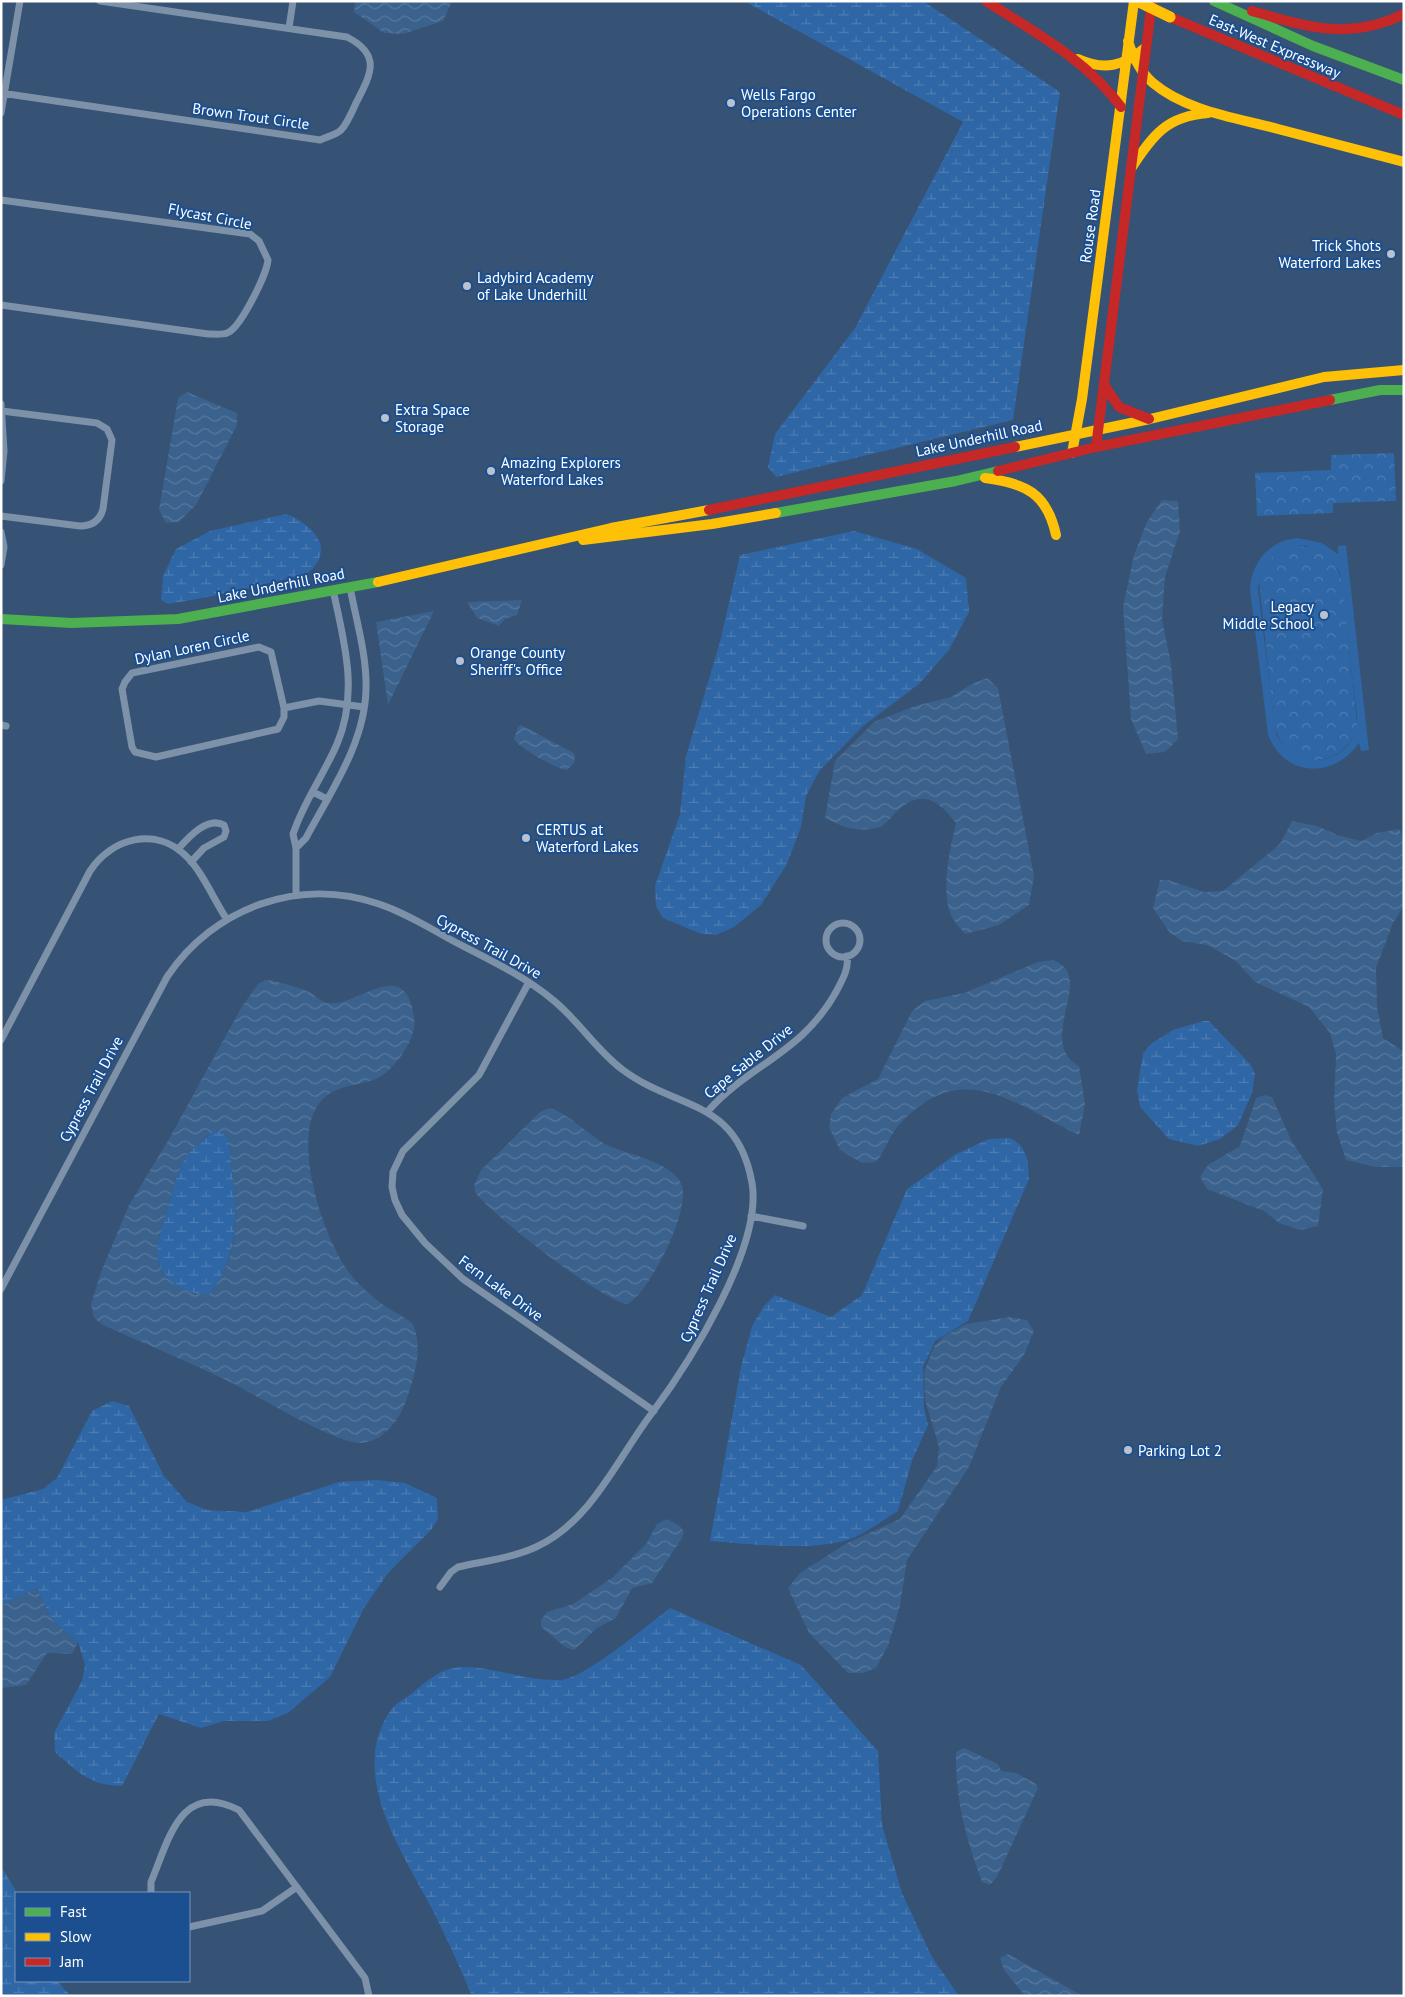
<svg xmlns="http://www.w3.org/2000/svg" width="1405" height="1997" font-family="'PT Sans',sans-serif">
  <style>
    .grass { fill: #2f66a5; fill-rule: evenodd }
    .wetland { fill: url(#wetland-marsh) }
    .park { fill: url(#park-crowns) }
    .water { fill: url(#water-waves); fill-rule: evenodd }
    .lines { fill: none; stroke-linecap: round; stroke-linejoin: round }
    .street { stroke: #7d92a8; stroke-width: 7 }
    .fast { stroke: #4caf50; stroke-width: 10 }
    .slow { stroke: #ffc107; stroke-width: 10 }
    .jam { stroke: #c62828; stroke-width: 10 }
    .slow-bridge { stroke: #ffc107; stroke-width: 11 }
    .poi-dot { fill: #b9c2ce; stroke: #1b4f8f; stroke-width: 2 }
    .labels { text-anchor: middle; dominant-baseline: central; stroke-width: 4; stroke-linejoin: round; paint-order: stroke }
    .street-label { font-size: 15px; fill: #fff; stroke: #1b4f8f }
    .poi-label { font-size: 15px; fill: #fff; stroke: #1b4f8f; text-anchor: start }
  </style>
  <defs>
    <pattern id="wetland-marsh" width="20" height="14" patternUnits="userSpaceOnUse" patternTransform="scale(1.25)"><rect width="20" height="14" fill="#2f66a5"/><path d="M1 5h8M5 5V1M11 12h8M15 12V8" fill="none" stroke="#4e7db2"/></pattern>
    <pattern id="park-crowns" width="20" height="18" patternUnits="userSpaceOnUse" patternTransform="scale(1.25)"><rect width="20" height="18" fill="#2f66a5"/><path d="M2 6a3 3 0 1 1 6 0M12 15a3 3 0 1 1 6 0" fill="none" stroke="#4e7db2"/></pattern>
    <pattern id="water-waves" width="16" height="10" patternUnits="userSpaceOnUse" patternTransform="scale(1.25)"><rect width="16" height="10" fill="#3b618d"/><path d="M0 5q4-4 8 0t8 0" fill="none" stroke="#58799e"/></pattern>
  </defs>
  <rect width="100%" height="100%" fill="#365274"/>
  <!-- grass -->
  <path class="grass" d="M1298,538L1322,543L1338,554V546L1346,545L1369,750L1361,751L1359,743C1334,779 1285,778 1268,735L1250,590C1251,562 1270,540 1298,538ZM1306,546C1321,550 1333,559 1340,573L1357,717C1356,725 1355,733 1351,740C1333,770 1290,764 1276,734L1258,589C1260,563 1280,544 1306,546Z"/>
  <!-- wetland -->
  <path class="wetland" d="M744,1H923L1060,92L1013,420L776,477L768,467L775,434L855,328L963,122Z
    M286,514C299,519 315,529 320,543C324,554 316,568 307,573C298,577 287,578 277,581C241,591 204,598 168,604L161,600L163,576L176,549L210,531Z
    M854,531L917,549L966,578L969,612L949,650L919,684L862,727L820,770L806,796L801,827L787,864L761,905L734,927L716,935L699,933L663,918L656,906L655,886L680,814L686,756L720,642L740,555Z
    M1204,1021H1209L1251,1065L1255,1074L1252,1093L1238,1125L1220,1139L1198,1146L1169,1139L1140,1107L1137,1090L1143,1053L1152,1043L1175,1029Z
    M214,1131L224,1133C232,1140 229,1152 231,1162C237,1210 241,1255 209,1295C185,1295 158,1279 157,1253C157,1237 165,1219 169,1204C173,1190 176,1173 184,1160C191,1148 204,1139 214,1131Z
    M1010,1138C1028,1147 1028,1160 1029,1179L968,1321L935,1341L923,1367L924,1407L928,1425L912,1461L898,1511C881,1521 863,1536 844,1541C806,1551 749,1544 710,1541L741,1367L752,1326L764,1306L775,1295L831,1317L862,1295L907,1189L956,1154L989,1139Z
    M112,1401L129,1406L164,1476L187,1502L207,1510L247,1512L339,1482L377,1480L405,1483L437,1498L438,1519L431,1530L388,1573L364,1608L330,1677L288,1713L268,1721H224L201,1728L159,1714L122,1786C89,1785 79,1773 55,1752L54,1733L82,1681L85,1665L78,1642L53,1621L36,1588L1,1606V1500L43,1489L57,1478L92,1411Z
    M670,1608L801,1665L878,1751L882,1825L902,1893L932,1957L959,1996H472C459,1966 446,1936 431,1907C401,1850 348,1774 390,1711C395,1704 404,1699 411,1694C427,1681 441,1667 463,1667C494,1667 527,1681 560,1680C583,1680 649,1624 670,1608Z
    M1,1866L17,1893L16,1981H57L71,1996H1Z"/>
  <!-- park -->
  <path class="park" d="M1394,453L1396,501L1333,503V513L1257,516L1255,473L1331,470V455Z
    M1296,546C1320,545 1338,560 1342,583L1357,724C1347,772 1282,772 1274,723L1259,582C1263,563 1276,549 1296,546Z"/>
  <!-- water -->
  <path class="water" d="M355,1H452L443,21L403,34L384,33L354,12Z
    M187,392L237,413V425L196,505L179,522L166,523L159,510L178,398Z
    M1162,500L1178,501L1180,531L1165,577L1162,619L1171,664L1178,739L1165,752L1146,754L1131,719L1123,607L1134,555L1147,522Z
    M522,600L517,615L505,619L499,626L477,618L467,602Z
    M434,611L388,705L376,622Z
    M987,678L998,688L1034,876L1029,905L999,925L965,934C961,929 956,924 953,919C939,896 950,848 956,823C936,798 920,788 894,814C891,818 885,825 880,827C858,833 844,828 825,818L835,761L874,722L915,706L951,697L970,685Z
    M521,725L572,752L575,755L574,763L567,770C556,769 519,748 514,739L518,727Z
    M1292,821L1317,826L1337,835L1361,841L1377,833L1399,829L1404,837V906L1393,923L1376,968L1377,1007L1383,1038L1404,1052V1167H1375L1346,1160L1337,1133L1334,1102L1336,1055L1330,1033L1309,1007L1255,982L1236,961L1207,945L1182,941L1170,933L1153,908L1160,880H1168L1204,892L1223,891L1280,844Z
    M1053,960C1098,976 1034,1041 1079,1066L1085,1104L1079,1135C1013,1104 961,1055 898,1126C889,1137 885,1151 876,1162L862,1163L840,1150L829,1127L831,1114L842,1098L878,1079L912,1011L925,1001L964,993L1038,962Z
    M265,980C278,981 298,987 309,992C316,996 321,1002 329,1003C356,1008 405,953 414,1017C417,1035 402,1058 389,1070C371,1089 339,1080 321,1101C289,1137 324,1241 351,1275C361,1287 374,1299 388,1308C396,1313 405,1317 413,1324C423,1348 415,1375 407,1398C401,1418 384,1442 361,1443C335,1444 255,1394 228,1381C187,1361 145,1344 103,1325L94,1318L91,1304L101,1272L129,1205L169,1139L241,1008L258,984ZM214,1131L224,1133C232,1140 229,1152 231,1162C237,1209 242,1255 209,1294C185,1295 158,1279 157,1253C157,1237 165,1219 169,1204C173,1190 176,1173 184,1160C191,1148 203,1139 214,1131Z
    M1265,1095L1272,1097L1291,1140L1323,1189L1318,1226L1300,1230L1279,1223L1264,1211L1207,1189L1200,1177L1208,1165L1240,1146L1256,1098Z
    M549,1108C564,1110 591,1137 607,1145C628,1155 670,1161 681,1183C693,1207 650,1291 628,1304C606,1304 490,1214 475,1192L474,1185L481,1170L540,1112Z
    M1010,1317L1027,1320L1034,1331L1024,1355L1001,1387L969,1467L907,1560L900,1606L888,1646L876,1668L863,1673H848L809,1633L788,1588L800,1573L847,1543L900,1519L937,1466L939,1447L925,1400L924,1372L934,1346L944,1336L966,1324Z
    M667,1519L680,1526L684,1532L682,1538L652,1583L632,1588L616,1618L597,1628L574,1650L565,1647L541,1627V1620L547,1612L573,1604L613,1577L646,1544L657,1524Z
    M36,1588L53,1621L78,1642L72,1654L47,1653L26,1685L1,1688V1606Z
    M964,1748L998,1764L1001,1771L1016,1773L1036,1784L1038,1788L997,1877L990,1885L982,1882C966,1839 955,1799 956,1752Z
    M1008,1954L1083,1996H1025L1004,1970L1000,1958Z"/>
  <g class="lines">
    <!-- street -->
    <path class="street" d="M289,28L293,1
      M1,93L320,140C326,137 336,135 341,130C347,124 352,112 356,103C371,74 382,55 347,37L100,1
      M1,113L20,1
      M1,200L250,234L259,241L268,260C267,274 240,329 227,333C222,335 214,334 208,334L1,305
      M1,404L4,451L1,481
      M1,516L80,526C92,526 100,520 103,509L112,440L107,429L97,423L2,411
      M1,532L4,547L1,565
      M333,590C344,641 359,693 337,744C325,772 307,797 296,826L293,834L296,848L306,838C331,791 365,743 366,689C367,655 356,620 350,587
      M259,647L271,652L284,708V717L278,729L156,757L135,752L132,747L122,689L125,682L132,673Z
      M284,708L319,701L364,707
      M1,725L6,726
      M313,792L327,799
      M178,849C188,838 207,816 224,825L226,831L224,837L204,848L191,862
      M296,895V848
      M826 940a17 17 0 1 1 34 0a17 17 0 1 1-34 0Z
      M529,982L479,1075L403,1151L393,1172L392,1187L395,1200L402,1215L425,1243L463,1279L654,1411
      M1,1040L90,871C111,838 156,826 186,856C202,871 214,900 226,918
      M708,1111C750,1064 802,1053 836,992C842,980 849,970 847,956
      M751,1216L803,1226
      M1,1289L167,977C213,908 299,876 379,904C406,913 431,929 457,943C490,960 524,976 553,1000C579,1021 596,1050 623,1070C676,1110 737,1098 752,1183C763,1246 690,1362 652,1413C617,1459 591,1522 536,1547C512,1558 484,1561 458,1567L451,1572L440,1587
      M151,1893V1882C169,1839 181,1780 239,1810L365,1978L369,1996
      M189,1927L262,1911L297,1887"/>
    <!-- fast -->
    <path class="fast" d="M1214,1L1313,46L1404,80
      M1330,400L1380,390H1404
      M776,513L956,481L998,471
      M1,619L72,623L178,619L378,582"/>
    <!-- slow -->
    <path class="slow" d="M1128,41C1133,57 1140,72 1153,83C1186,111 1237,118 1278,129C1320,140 1362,151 1404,162
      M1078,59C1105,71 1124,66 1146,47
      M1132,167C1153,135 1167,116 1208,113
      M1015,447L1150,419L1324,377L1404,370
      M1072,453L1082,399L1134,1
      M985,478C1025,483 1047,493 1056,535
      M583,540L712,524L776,513
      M378,582L611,528L709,510"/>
    <!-- jam -->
    <path class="jam" d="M986,1C1034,32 1087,60 1121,107
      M1252,11C1307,27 1350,41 1404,14
      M1170,17L1404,115
      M1105,386L1119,407L1149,419
      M1096,447L1152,1
      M998,471L1096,447L1330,400
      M709,510L1015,447"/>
    <!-- slow-bridge -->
    <path class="slow-bridge" d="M1137,1L1170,17"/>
  </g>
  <!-- markers -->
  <g class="poi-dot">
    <circle cx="731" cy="103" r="5"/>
    <circle cx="1391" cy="254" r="5"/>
    <circle cx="467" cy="286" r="5"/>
    <circle cx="385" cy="418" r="5"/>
    <circle cx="491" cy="471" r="5"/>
    <circle cx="1324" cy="615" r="5"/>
    <circle cx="460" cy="661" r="5"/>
    <circle cx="526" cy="838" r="5"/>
    <circle cx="1128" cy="1450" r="5"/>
  </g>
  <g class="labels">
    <!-- street labels -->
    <g class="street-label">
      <text transform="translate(1275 46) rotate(23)">East-West Expressway</text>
      <text transform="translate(251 116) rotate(8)">Brown Trout Circle</text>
      <text transform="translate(210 216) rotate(11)">Flycast Circle</text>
      <text transform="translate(1090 226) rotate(-82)">Rouse Road</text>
      <text transform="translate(979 438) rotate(-12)">Lake Underhill Road</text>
      <text transform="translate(281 585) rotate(-11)">Lake Underhill Road</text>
      <text transform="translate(192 647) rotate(-12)">Dylan Loren Circle</text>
      <text transform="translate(489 946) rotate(29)">Cypress Trail Drive</text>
      <text transform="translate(748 1061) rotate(-39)">Cape Sable Drive</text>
      <text transform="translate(91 1089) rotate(-62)">Cypress Trail Drive</text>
      <text transform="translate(501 1288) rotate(36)">Fern Lake Drive</text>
      <text transform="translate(708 1288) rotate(-66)">Cypress Trail Drive</text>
    </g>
    <!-- poi labels -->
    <g class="poi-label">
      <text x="741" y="94">Wells Fargo<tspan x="741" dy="17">Operations Center</tspan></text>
      <text x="1381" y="245" text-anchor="end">Trick Shots<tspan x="1381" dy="17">Waterford Lakes</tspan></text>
      <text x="477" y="277">Ladybird Academy<tspan x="477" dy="17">of Lake Underhill</tspan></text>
      <text x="395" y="409">Extra Space<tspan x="395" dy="17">Storage</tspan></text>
      <text x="501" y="462">Amazing Explorers<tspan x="501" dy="17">Waterford Lakes</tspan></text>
      <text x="1314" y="606" text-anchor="end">Legacy<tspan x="1314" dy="17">Middle School</tspan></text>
      <text x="470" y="652">Orange County<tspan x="470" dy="17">Sheriff's Office</tspan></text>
      <text x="536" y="829">CERTUS at<tspan x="536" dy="17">Waterford Lakes</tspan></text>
      <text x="1138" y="1450">Parking Lot 2</text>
    </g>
  </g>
  <!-- border -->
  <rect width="1405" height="1997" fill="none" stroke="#ffffff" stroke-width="5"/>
  <!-- legend -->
  <rect x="15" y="1892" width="175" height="90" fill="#1b4f8f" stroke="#7695bc"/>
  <rect x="25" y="1908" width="25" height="8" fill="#4caf50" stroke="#7695bc"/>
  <text x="60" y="1917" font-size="15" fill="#ffffff">Fast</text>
  <rect x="25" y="1933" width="25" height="8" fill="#ffc107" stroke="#7695bc"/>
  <text x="60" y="1942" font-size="15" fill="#ffffff">Slow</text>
  <rect x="25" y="1958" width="25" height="8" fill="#c62828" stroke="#7695bc"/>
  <text x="60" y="1967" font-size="15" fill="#ffffff">Jam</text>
</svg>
